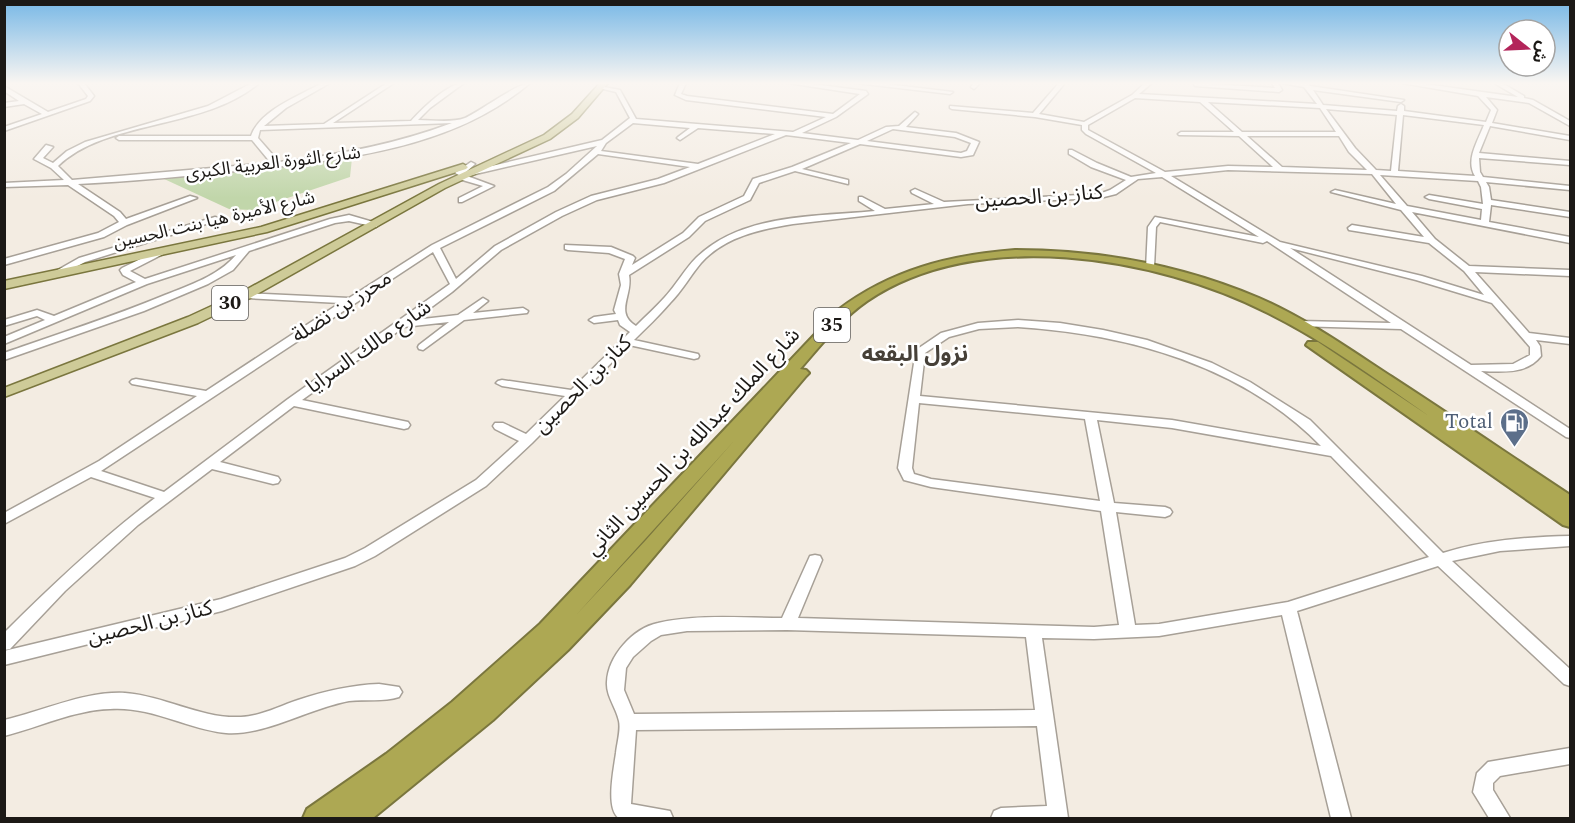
<svg xmlns="http://www.w3.org/2000/svg" width="1575" height="823" font-family="Spectral,'Noto Sans Arabic',serif">
  <style>
    .green { fill: #c1d6aa }
    .lines { fill: none; stroke-linecap: round; stroke-linejoin: round }
    .minor-casing { stroke: #a7a097; stroke-width: 3 }
    .major-casing { stroke: #7a763e; stroke-width: 3 }
    .highway-casing { stroke: #7a763e; stroke-width: 4 }
    .minor { fill: #fff; fill-rule: evenodd }
    .major { fill: #cecb98; fill-rule: evenodd }
    .highway { fill: #ada853; fill-rule: evenodd }
    .labels { text-anchor: middle; dominant-baseline: central; stroke-width: 5; stroke-linejoin: round; paint-order: stroke }
    .far-street-label { font-size: 18px; fill: #1c1916; stroke: #fff }
    .shield { fill: #fff; stroke: #605e5c; stroke-width: 1.5 }
    .shield-label { font-size: 20px; font-weight: bold; fill: #1c1916 }
    .street-label { font-size: 21px; fill: #1c1916; stroke: #fff }
    .service-label { font-size: 21px; fill: #4e5e75; stroke: #fff; text-anchor: end }
    .neighbourhood-label { font-size: 22px; font-weight: bold; fill: #464038; stroke: #fff }
  </style>
  <rect width="100%" height="100%" fill="#f3ece2"/>
  <!-- green -->
  <path class="green" d="M352,158L350,177L252,210L229,209L162,178Z"/>
  <g class="lines">
    <defs>
      <path id="minor" d="M78,83H84L94,96L90,101L4,131V127L42,114L24,104L4,107V103L19,101L4,91V86L48,112L86,99L88,96Z
        M252,83H259C204,130 107,119 58,166L72,180L271,163L252,140H119L116,138L119,136H251C260,110 299,96 322,83H330L286,108L264,126L324,124L387,83H394L333,123L411,121C422,109 448,83 464,83L430,108L418,120C432,120 452,123 465,118C480,111 518,83 530,83C453,149 342,160 246,170C190,176 134,181 78,184L120,212L126,219L190,196L197,198L127,225L104,237L4,265V259L98,233L119,222L114,216L68,185L4,187V183L64,180L51,168L34,159L46,145L53,147L43,158L53,163L67,151L85,142L208,106ZM452,123C396,144 339,155 279,162L258,138L260,130Z
        M680,83H686L681,94L687,96L833,114L860,94L788,83H805L866,91L868,94L836,117L802,133L858,140L886,127L899,126L915,112L918,114L906,127L956,133L979,142L973,155L961,157L860,144L802,169L848,180V184L795,171L759,183L750,200L705,221L689,237L629,275C633,296 614,312 636,326C645,317 656,307 665,297C676,285 685,269 696,258C742,213 816,217 875,211L859,201V197H862L885,209L934,204L912,193L911,191L915,189L944,202L1099,194L1110,190L1126,180L1091,167L1069,154V150H1072L1097,163L1131,177L1156,173L1086,134L1082,130V125L1035,117L952,109L950,108V106L1033,113L1059,83H1065L1039,114L1084,122L1132,95L1145,83H1152L1139,94L1317,104L1304,87L1281,83H1308L1310,86L1404,100L1401,102L1313,90L1323,105L1397,111L1398,106L1401,104L1404,106V111L1486,122L1491,110L1478,96L1402,83H1418L1518,97L1494,83H1502L1524,96V98L1533,100L1570,121V126L1529,103L1486,97L1497,110L1492,123L1570,136V140L1490,126L1479,153L1570,161V165L1479,158L1480,172L1483,177L1570,186V190L1486,182L1489,187L1491,200L1570,212V217L1491,205L1489,222L1570,237V243L1412,212L1435,239L1469,266L1570,270V276L1475,272L1529,333L1570,338V344L1536,340L1540,346L1541,356C1527,374 1503,372 1481,371L1570,429V438L1566,437L1401,329L1295,326L1294,324L1299,321L1391,323L1267,241L1263,243L1160,222L1156,227L1154,267L1152,269H1146L1148,227L1155,217L1259,237L1162,177L1138,179L1116,194L1100,198L968,204L793,224C761,229 724,237 701,263C690,276 682,291 670,303C659,316 646,328 634,340L698,354L699,356L698,358L694,359L629,345L532,443L486,486L375,556L355,566L222,611L4,665V651L221,599L345,558L365,548L476,480L519,441L495,429L493,426L495,423H503L526,434L565,396L502,386L496,383L498,381L502,380L571,390L630,332L620,325L618,320L594,323L589,320L594,317L616,314L614,310L621,285L619,274L625,259L609,253L568,250L565,249V245L611,247L633,256L635,258L632,265L683,233L699,217L744,196L753,179L792,167L851,143L786,135L664,183L597,200L562,216L501,250L452,292L414,320L458,315L483,298L488,301L473,313L523,308L528,311L527,313L464,320L423,350L419,349L418,347L419,345L449,322L404,327L302,400L408,422L410,425L408,428L404,429L294,406L220,462L278,477L280,480L278,483L273,484L212,469L138,525L65,591L10,649L4,650V633C52,585 101,539 155,498L91,477L4,524V513L99,461L197,396L132,384L130,382L132,380L136,379L206,391L340,303L246,298L241,295L243,293L349,298L432,245L548,187L566,174L597,146L467,176L494,186L462,202H459V198L483,186L459,179V175L455,173L471,162L475,164L466,172L602,140L630,118L616,92L599,88V86L620,90L636,119L793,132L826,117L686,100L675,95ZM1135,98L1200,102L1234,132H1181L1178,134L1179,135L1239,136L1273,167L1228,166L1165,172L1088,130V125ZM1208,102L1320,108L1336,132H1242ZM1326,109L1397,115L1391,171L1376,170L1355,148ZM1403,115L1484,125C1478,141 1465,160 1475,176L1398,171ZM633,123L690,128L678,137L677,138L680,140L698,128L775,134L698,164L601,151L606,143ZM893,129L955,137L971,143L967,151L961,153L867,141ZM1247,136H1339L1349,152L1367,170L1282,167ZM598,154L690,167L658,179L591,196L556,212L495,246L456,279L440,248L554,191ZM1228,170L1372,174L1396,204L1335,190L1331,192L1401,210L1424,237L1352,225L1348,228L1349,230L1429,243L1464,271L1484,295L1422,276L1280,242L1171,176ZM1380,175L1478,181L1481,187L1483,204L1429,195L1425,197L1429,199L1482,209L1481,220L1407,206ZM1290,248L1416,280L1492,303L1530,347V355L1513,364L1471,365ZM433,252L450,284L288,399L164,492L101,471Z
        M856,83H878L953,92L950,94Z
        M974,83H980L974,89L971,87Z
        M1193,83L1275,88L1272,83H1278L1282,90L1279,92L1195,86Z
        M349,215L380,224L376,227L349,221L335,223L249,251L233,270L208,284L144,311L4,360V353C58,334 112,317 165,295C190,285 218,276 236,255L147,284L4,344V337L45,320L37,316L4,326V320L37,310L54,316L136,282L123,275L120,270L122,268L161,249H167L169,251L130,271L145,279L330,219Z
        M215,217L222,219L85,262L64,273H58L56,271L79,258Z
        M1018,320L1060,323L1103,330L1147,340L1212,363L1250,382L1310,420L1443,553C1484,540 1528,537 1570,536V546L1500,551L1452,561L1570,669V686L1564,684L1438,566L1297,611L1351,818H1331L1282,615L1159,636L1094,639L1042,638L1068,818H991L994,811L1001,808L1047,806L1037,726L636,730L631,804L670,811L673,818H619C605,809 614,768 616,753C617,743 621,730 619,721C616,707 606,696 607,682C608,656 633,628 658,623C696,614 743,618 782,618L810,556L815,555L820,556L822,560L798,618L1094,627L1119,625L1101,511L931,487L904,480L898,468L916,350L941,333L978,323ZM1018,327C1127,334 1242,365 1321,446L1172,420L920,396L925,353L949,337L979,329ZM919,403L1085,419L1100,501L931,479L914,474L912,468ZM1097,420L1172,428L1331,456L1429,557L1288,602L1159,624L1135,625L1116,512L1165,517L1170,515L1172,512L1170,509L1165,507L1114,503ZM787,630L1026,637L1035,710L634,714L624,690L626,668L633,657L651,641L661,635L687,631Z
        M379,684L399,687L402,692L399,697C384,702 365,699 349,701C310,708 264,736 226,733C187,729 151,706 110,709C74,710 40,727 4,736V720C44,711 84,691 125,693C165,696 201,719 241,717C261,716 280,706 298,700C325,691 351,685 379,684Z
        M1570,748V764L1500,776L1493,783V790L1510,818H1489L1473,792L1477,773L1488,762Z"/>
      <path id="major" d="M600,83H608L578,118L550,139L445,188L250,298L198,323L4,397V388L188,317L242,292L439,184L544,135L572,114Z
        M463,164L468,167L466,169L267,232L4,289V281L261,227Z"/>
      <path id="highway" d="M1015,250C1099,250 1181,265 1259,298C1307,319 1349,349 1392,377C1452,416 1511,456 1570,495V527L1563,525L1306,345L1308,342H1318L1429,416C1377,380 1325,341 1268,313C1156,256 977,226 867,301C841,319 821,345 800,369L806,370L809,373L806,376L630,585L568,650L493,720L373,818H303L307,809L386,754L452,702L540,624L838,310C891,270 949,255 1015,250ZM734,441L646,540L577,614Z"/>
    </defs>
    <!-- minor casing -->
    <use href="#minor" class="minor-casing"/>
    <!-- major casing -->
    <use href="#major" class="major-casing"/>
    <!-- highway casing -->
    <use href="#highway" class="highway-casing"/>
    <!-- minor -->
    <use href="#minor" class="minor"/>
    <!-- major -->
    <use href="#major" class="major"/>
    <!-- highway -->
    <use href="#highway" class="highway"/>
  </g>
  <!-- sky -->
  <linearGradient id="sky" x2="0" y2="1"><stop stop-color="#78b8e6"/><stop offset="0.42" stop-color="#faf6f2"/><stop offset="1" stop-color="#faf6f2" stop-opacity="0"/></linearGradient>
  <rect width="1575" height="198" fill="url(#sky)"/>
  <!-- icons -->
  <defs>
    <symbol id="fuel-pin" viewBox="-11 -11 22 30"><path d="M0 17L-7.5 6A9.5 9.5 0 1 1 7.5 6Z" fill="#5c6f8a" stroke="#fff"/><path d="M-5.5-6h7V0h2V4h1.3V-2.5L3-4.5l.8-.8L6-3V5H2.5V1h-1V6h-7ZM-4.2-4.7v3.2H.2V-4.7Z" fill="#fff"/></symbol>
  </defs>
  <g fill-rule="evenodd">
    <use href="#fuel-pin" x="1498" y="406" width="33" height="45"/>
  </g>
  <g class="labels">
    <!-- far-street labels -->
    <g class="far-street-label">
      <text transform="translate(273 163) rotate(-7)">شارع الثورة العربية الكبرى</text>
      <text transform="translate(214 220) rotate(-13)">شارع الأميرة هيا بنت الحسين</text>
    </g>
    <!-- shield labels -->
    <g class="shield">
      <rect x="212" y="286" width="36" height="34" rx="4.5"/>
      <rect x="814" y="308" width="36" height="34" rx="4.5"/>
    </g>
    <g class="shield-label">
      <text x="230" y="303">30</text>
      <text x="832" y="325">35</text>
    </g>
    <!-- street labels -->
    <g class="street-label">
      <text transform="translate(1039 197) rotate(-4)">كناز بن الحصين</text>
      <text transform="translate(342 307) rotate(-33)">محرز بن نضلة</text>
      <text transform="translate(369 347) rotate(-35)">شارع مالك السرايا</text>
      <text transform="translate(583 385) rotate(-45)">كناز بن الحصين</text>
      <text transform="translate(693 442) rotate(-47)">شارع الملك عبدالله بن الحسين الثاني</text>
      <text transform="translate(150 623) rotate(-14)">كناز بن الحصين</text>
    </g>
    <!-- service labels -->
    <g class="service-label">
      <text x="1493" y="422">Total</text>
    </g>
    <!-- neighbourhood labels -->
    <g class="neighbourhood-label">
      <text x="915" y="354">نزول البقعه</text>
    </g>
  </g>
  <!-- border -->
  <rect width="1575" height="823" fill="none" stroke="#1c1916" stroke-width="12"/>
  <!-- north arrow -->
  <g transform="translate(1527 48) rotate(108)"><circle r="28" fill="#ffffff" stroke="#a4a3a2" stroke-width="1.5"/>
  <path d="M0-4.5L10 22L0 15L-10 22Z" fill="#b3255a"/>
  <text y="-9" font-size="16" font-weight="bold" text-anchor="middle" fill="#1c1916">ش</text>
  </g>
</svg>
